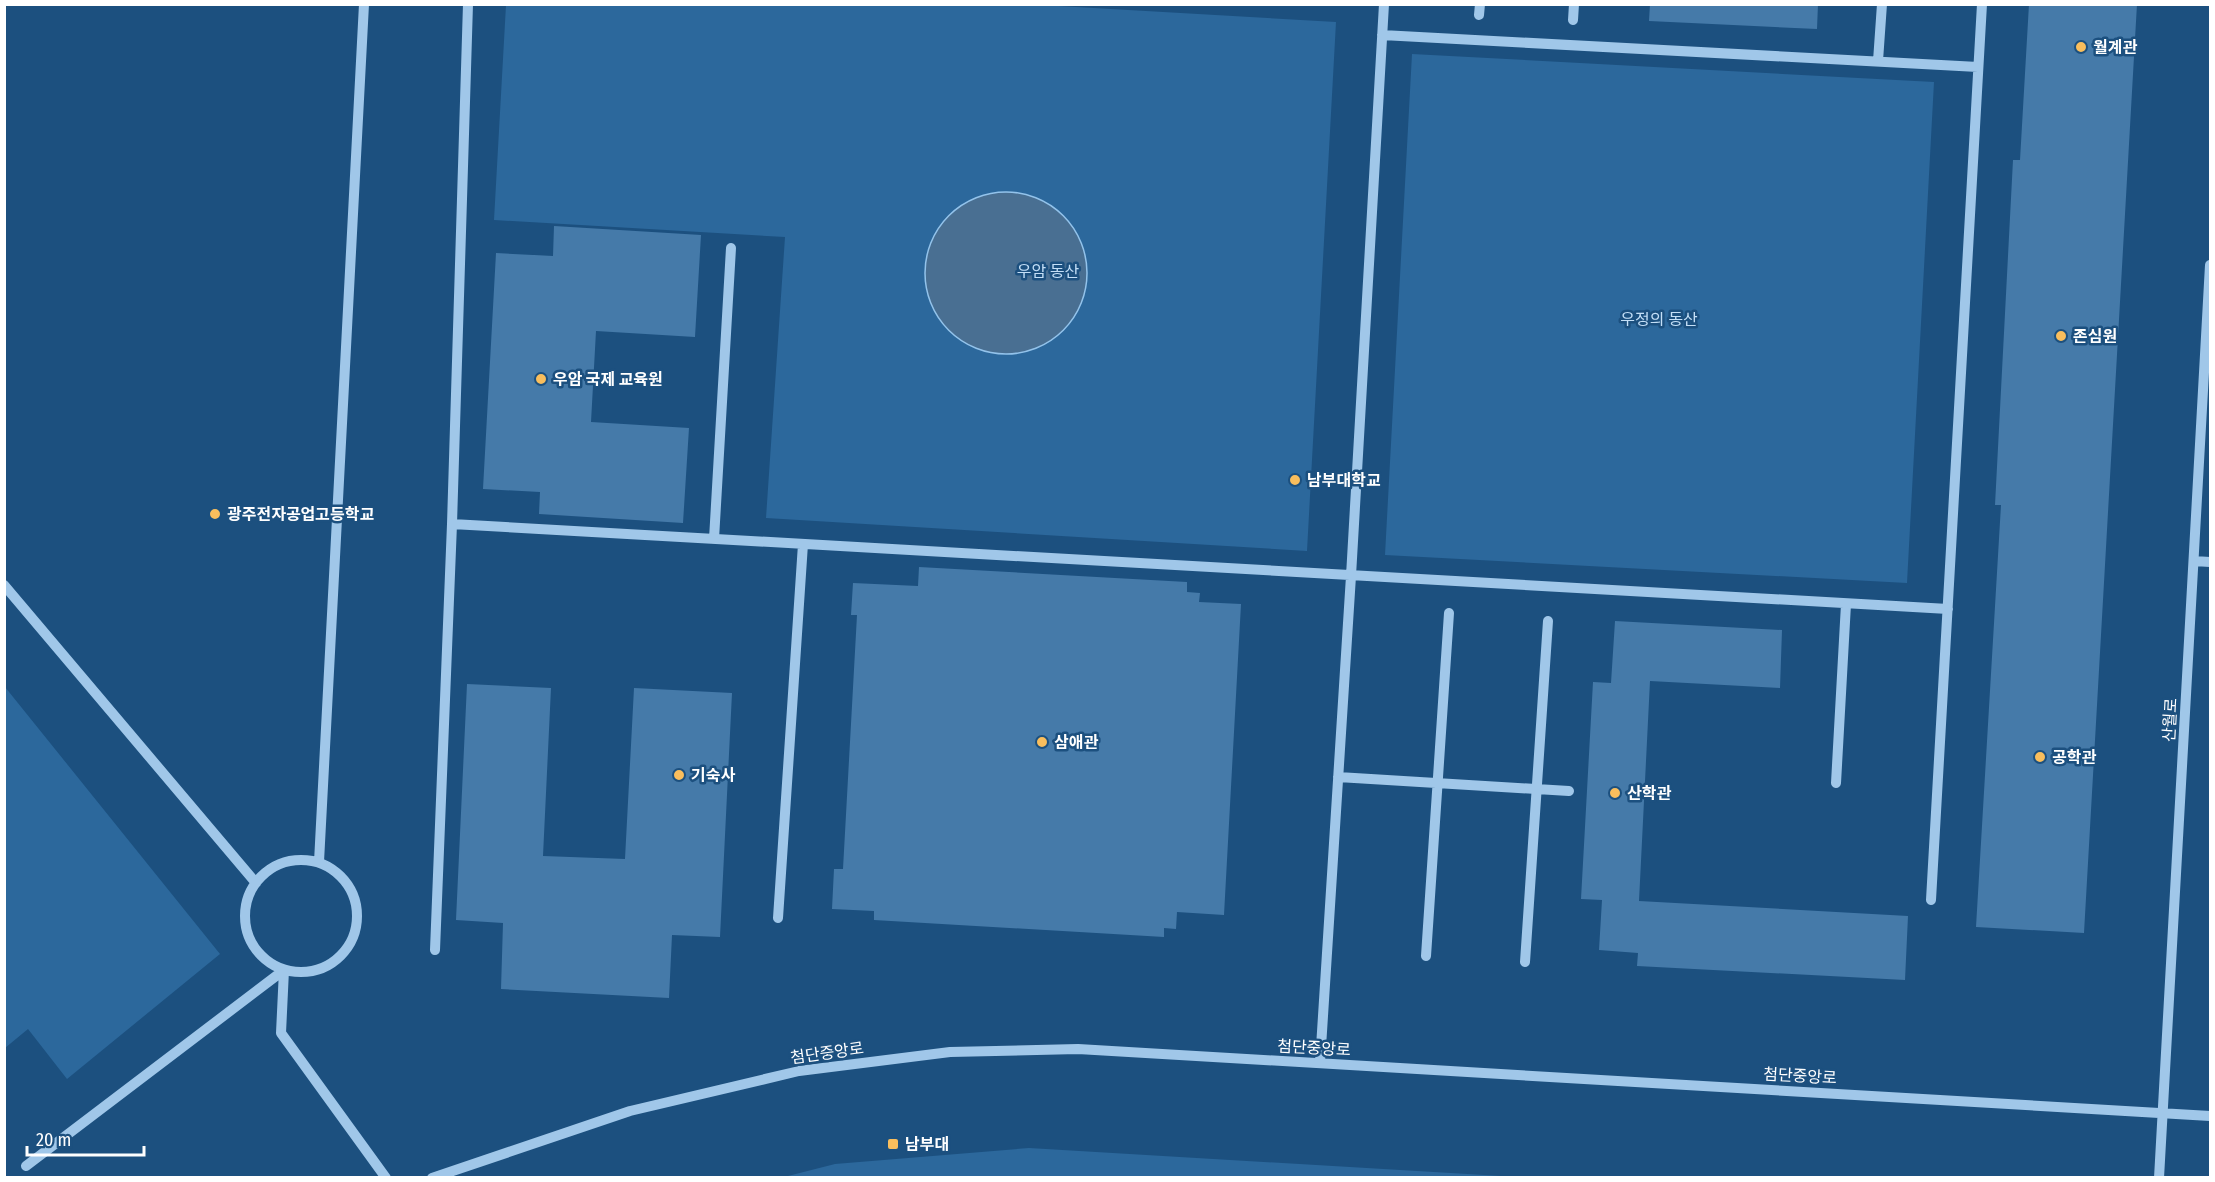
<svg xmlns="http://www.w3.org/2000/svg" width="2215" height="1182" font-family="'Fira Sans Condensed','Noto Sans KR',sans-serif">
  <style>
    .green { fill: #2c689c }
    .water { fill: #496f92; stroke: #93c3eb; stroke-width: 1.5 }
    .building { fill: #457aa9 }
    .lines { fill: none; stroke-linecap: round; stroke-linejoin: round }
    .minor { stroke: #a0c7e9; stroke-width: 10 }
    .poi-dot { fill: #f9be5d; stroke: #1c507f; stroke-width: 2 }
    .labels { text-anchor: middle; dominant-baseline: central; stroke-width: 5; stroke-linejoin: round; paint-order: stroke }
    .poi-label { font-size: 16px; font-weight: bold; fill: #fff; stroke: #1c507f; text-anchor: start }
    .park-label { font-size: 16px; fill: #c4dff7; stroke: #1c507f }
    .street-label { font-size: 16px; fill: #fff; stroke: #1c507f }
  </style>
  <rect width="100%" height="100%" fill="#1c507f"/>
  <!-- green -->
  <path class="green" d="M1024,4L1336,22L1307,551L766,518L785,237L494,220L506,5Z
    M1412,54L1934,82L1907,583L1385,555Z
    M5,687L220,954L67,1079L28,1029L5,1048Z
    M1029,1148L1518,1177H784L835,1164Z"/>
  <!-- water -->
  <path class="water" d="M925 273a81 81 0 1 1 162 0a81 81 0 1 1-162 0Z"/>
  <!-- building -->
  <path class="building" d="M1650,4H1818L1817,29L1649,21Z
    M2029,4H2137L2084,933L1976,927L2001,505H1995L2013,160H2020Z
    M554,226L701,235L695,337L596,331L591,422L689,428L683,523L539,514L540,492L483,489L496,253L553,256Z
    M919,567L1187,582V592L1200,593L1199,602L1241,604L1224,915L1177,912L1176,929L1164,928V937L874,920V911L832,909L834,869H843L857,615H851L853,583L918,586Z
    M1615,621L1782,630L1780,688L1650,681L1639,901L1908,916L1905,980L1637,966L1638,953L1599,950L1602,900L1581,899L1593,682L1611,683Z
    M467,684L551,688L543,856L625,859L634,688L732,693L720,937L672,935L669,998L501,989L503,923L456,920Z"/>
  <g class="lines">
    <!-- minor -->
    <path class="minor" d="M1479,15L1480,4
      M1573,20L1574,4
      M1382,35L1978,67
      M1878,61L1882,4
      M452,524L1948,609
      M714,539L731,248
      M2194,561L2210,562
      M4,585L256,883
      M1338,777L1569,791
      M1836,783L1846,604
      M245 916a56 56 0 1 1 112 0a56 56 0 1 1-112 0Z
      M319,862L364,4
      M1931,900L1982,4
      M778,918L803,544
      M435,950L452,524L468,4
      M1426,956L1449,613
      M1525,962L1548,621
      M1320,1063L1351,576L1384,4
      M26,1166L284,970L281,1033L386,1178
      M432,1178L630,1111L799,1071L950,1052L1078,1049L2210,1116
      M2159,1178L2210,265"/>
  </g>
  <!-- markers -->
  <g class="poi-dot">
    <circle cx="2081" cy="47" r="6"/>
    <circle cx="2061" cy="336" r="6"/>
    <circle cx="541" cy="379" r="6"/>
    <circle cx="1295" cy="480" r="6"/>
    <circle cx="215" cy="514" r="6"/>
    <circle cx="1042" cy="742" r="6"/>
    <circle cx="2040" cy="757" r="6"/>
    <circle cx="679" cy="775" r="6"/>
    <circle cx="1615" cy="793" r="6"/>
    <rect x="887" y="1138" width="12" height="12" rx="3"/>
  </g>
  <g class="labels">
    <!-- poi labels -->
    <g class="poi-label">
      <text x="2093" y="47">월계관</text>
      <text x="2073" y="336">존심원</text>
      <text x="553" y="379">우암 국제 교육원</text>
      <text x="1307" y="480">남부대학교</text>
      <text x="227" y="514">광주전자공업고등학교</text>
      <text x="1054" y="742">삼애관</text>
      <text x="2052" y="757">공학관</text>
      <text x="691" y="775">기숙사</text>
      <text x="1627" y="793">산학관</text>
      <text x="905" y="1144">남부대</text>
    </g>
    <!-- park labels -->
    <g class="park-label">
      <text x="1048" y="271">우암 동산</text>
      <text x="1659" y="319">우정의 동산</text>
    </g>
    <!-- street labels -->
    <g class="street-label">
      <text transform="translate(2170 720) rotate(-87)">산월로</text>
      <text transform="translate(1314 1048) rotate(3)">첨단중앙로</text>
      <text transform="translate(827 1053) rotate(-8)">첨단중앙로</text>
      <text transform="translate(1800 1076) rotate(3)">첨단중앙로</text>
    </g>
  </g>
  <!-- border -->
  <rect width="2215" height="1182" fill="none" stroke="#ffffff" stroke-width="12"/>
  <!-- scale -->
  <path d="M27 1146v9h117v-9" fill="none" stroke="#ffffff" stroke-width="3"/>
  <text x="36" y="1146" font-size="18" fill="#ffffff" stroke="#1c507f" stroke-width="4.5" paint-order="stroke">20 m</text>
</svg>
